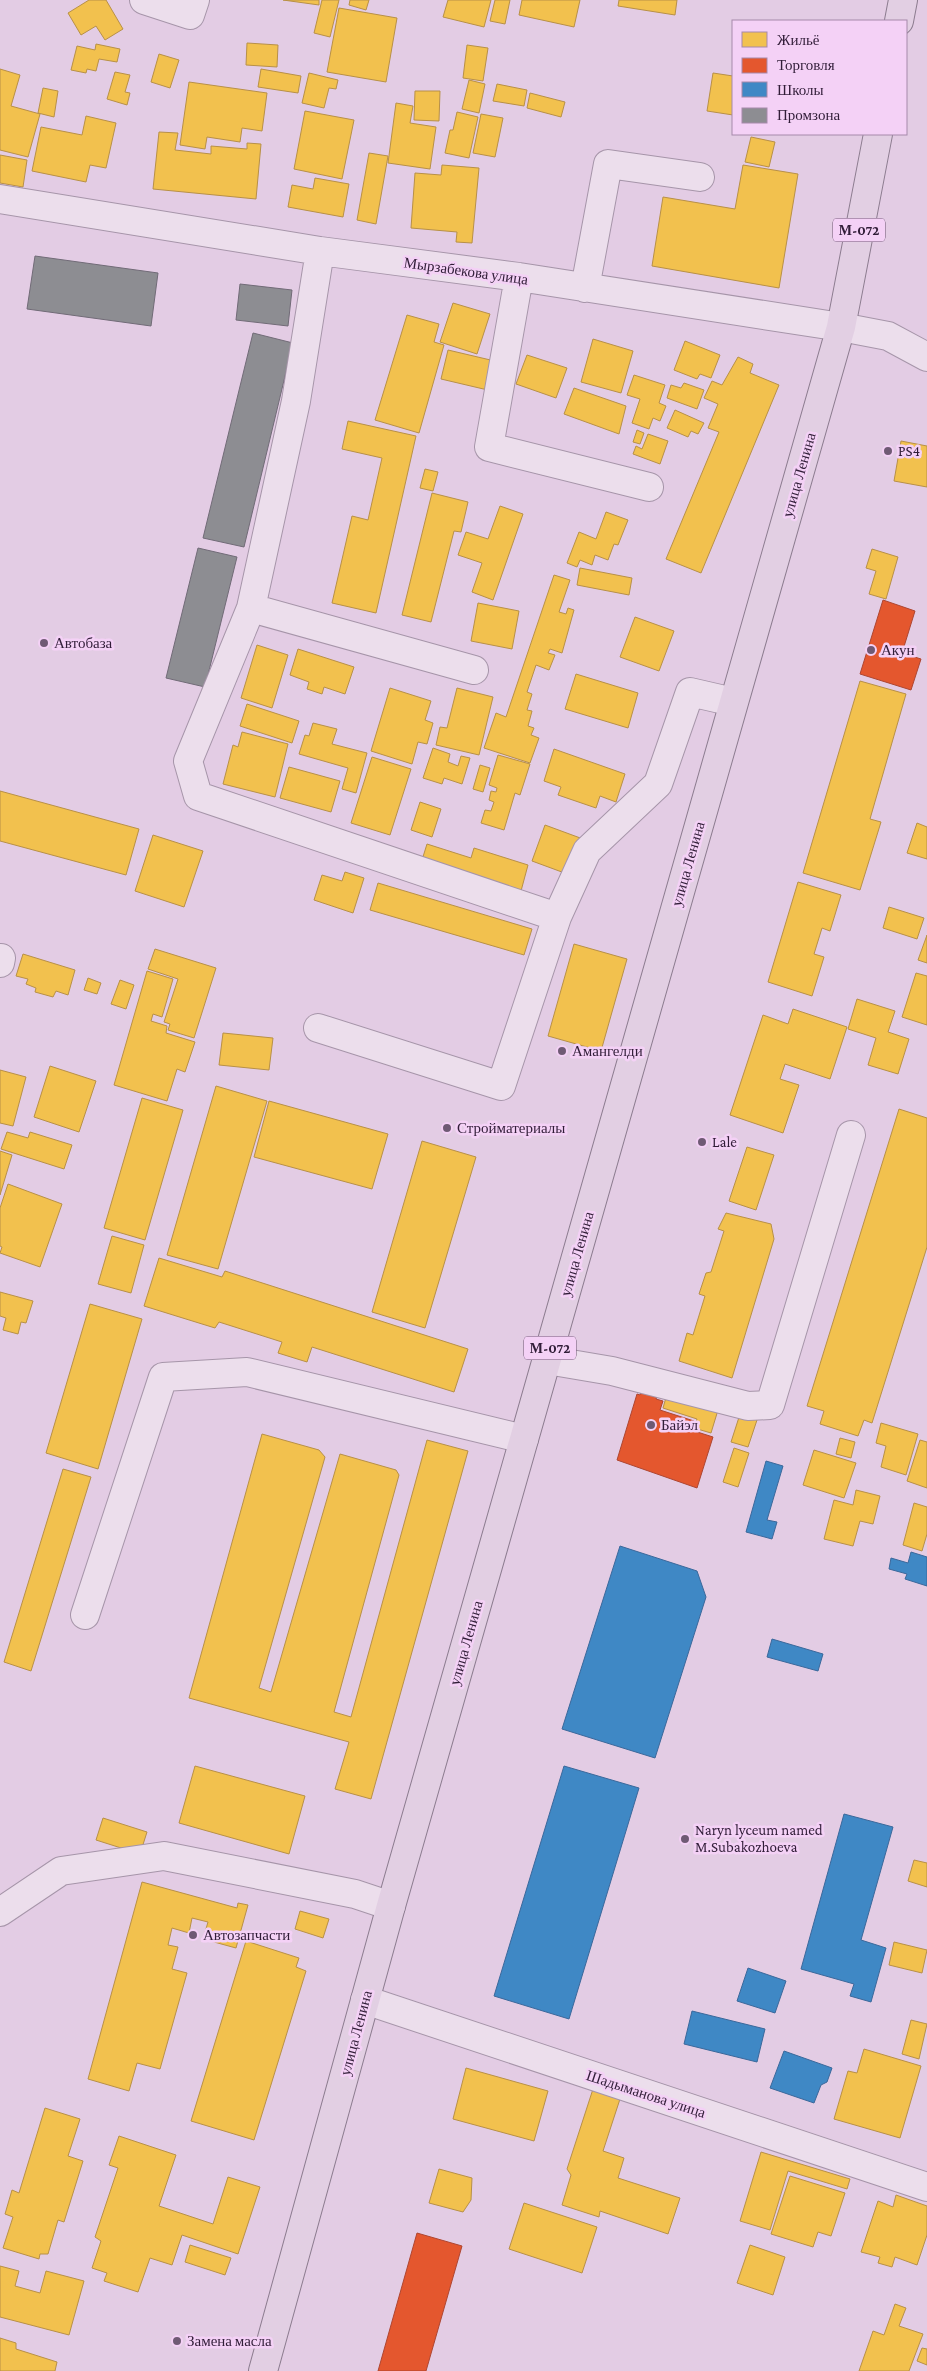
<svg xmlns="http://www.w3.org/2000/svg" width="927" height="2371" font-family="'Crimson Pro',serif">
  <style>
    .homes { fill: #f2c14e; stroke: #b89047 }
    .shops { fill: #e4572e; stroke: #ae4631 }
    .schools { fill: #3f88c5; stroke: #3b689b }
    .industry { fill: #8d8d92; stroke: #716b77 }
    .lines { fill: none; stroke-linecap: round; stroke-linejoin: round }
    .street-casing { stroke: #a695a9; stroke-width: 30 }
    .primary-casing { stroke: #8c7c8f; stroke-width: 30 }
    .street { stroke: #ecdeec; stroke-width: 28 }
    .primary { stroke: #e2cfe3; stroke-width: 28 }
    .poi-dot { fill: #6f5a74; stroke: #f4d1f6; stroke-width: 2 }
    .labels { text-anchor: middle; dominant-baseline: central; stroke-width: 5; stroke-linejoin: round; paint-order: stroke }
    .shield { fill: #f4d1f6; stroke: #6c5371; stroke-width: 1 }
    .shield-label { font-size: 14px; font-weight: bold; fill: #311d38 }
    .street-label { font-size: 15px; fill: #311d38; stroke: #f4d1f6 }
    .poi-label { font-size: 15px; fill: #311d38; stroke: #f4d1f6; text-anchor: start }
  </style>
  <rect width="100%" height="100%" fill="#e3cce4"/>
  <!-- homes -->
  <path class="homes" d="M89,0H106L123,29L105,40L96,26L81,35L68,13Z
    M283,0H319V5Z
    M322,0H339L330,37L314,33Z
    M350,0H369L366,10L349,5Z
    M448,0H491L484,27L443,17Z
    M495,0H510L505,24L490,21Z
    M522,0H580L574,27L519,15Z
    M619,0H677L675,15L618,6Z
    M339,8L397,18L386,82L327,72Z
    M247,43L278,45L277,67L246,65Z
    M96,44L120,49L117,62L99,59L96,71L87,69L86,73L71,70L77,46L95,50Z
    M467,45L488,48L483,81L463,78Z
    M159,54L179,60L170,88L151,82Z
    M0,69L20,75L11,106L40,114L28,157L0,150Z
    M261,69L301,76L298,93L258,87Z
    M115,72L130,75L125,92L130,93L127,105L107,99Z
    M309,73L338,80L336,89L329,88L324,108L302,103Z
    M713,73L733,76V115L707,111Z
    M469,80L485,84L479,113L462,109Z
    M189,82L267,93L262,131L242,128L240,142L207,137L205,149L180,145Z
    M497,84L527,90L524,106L493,101Z
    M43,88L58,91L54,117L38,113Z
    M415,91H440L439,121L414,120Z
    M530,93L565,102L561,117L527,108Z
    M396,103L413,106L410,123L436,127L430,169L388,163Z
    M305,111L354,120L342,179L294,169Z
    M457,112L478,117L469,158L445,153L450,130H453Z
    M481,114L503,118L495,157L473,153Z
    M86,116L116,123L106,168L90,165L86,182L32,171L41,127L82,135Z
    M159,132L178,133L175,150L211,154V146L247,149V143L261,144L256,199L153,189Z
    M751,137L775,142L769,167L745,162Z
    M369,153L388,156L376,224L357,220Z
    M0,155L27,160L23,187L0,183Z
    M442,165L479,168L472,243L456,242L457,232L411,228L415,173L441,175Z
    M743,165L798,174L779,288L652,266L663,197L735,209Z
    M315,178L349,184L343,217L288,207L292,185L313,189Z
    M453,303L490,314L477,354L440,342Z
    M407,315L439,324L434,342L444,345L419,433L375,420Z
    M593,339L633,351L621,393L581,382Z
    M685,341L720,355L711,378L700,374L697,379L674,370Z
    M448,350L499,362L492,391L441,379Z
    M527,355L567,368L556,398L516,384Z
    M738,357L753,364L750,373L779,385L701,573L666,559L719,432L708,428L718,404L704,398L712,381L722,385Z
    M634,375L665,385L659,403L666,406L660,421L653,418L649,429L632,423L640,399L627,395Z
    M684,383L704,390L697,409L667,398L671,385L681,388Z
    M574,388L626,406L619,434L564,414Z
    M675,410L704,423L698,434L691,431L688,437L667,428Z
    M348,421L416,436L376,613L332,603L352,516L368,520L382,458L342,449Z
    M637,430L644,433L640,444L633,442Z
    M648,434L668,441L660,464L633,454L636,446L642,449Z
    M901,441L927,446V487L894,481Z
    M425,469L438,472L433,491L420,488Z
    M432,493L468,502L461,532L454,531L431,622L402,615Z
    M500,506L523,514L493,600L472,592L482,563L458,555L466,532L488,539Z
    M606,512L628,520L618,545L614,544L608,560L595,555L592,565L580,560L577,567L567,563L579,532L596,539Z
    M872,549L898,557L886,599L869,594L876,571L866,568Z
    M580,568L632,578L629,595L577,585Z
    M554,575L570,580L559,612L566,614L568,608L574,610L562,653L550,649L548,653L555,655L549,670L536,665L527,692L532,694L527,710L532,711L528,726L534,728L531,735L539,738L530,763L484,748L496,713L506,717Z
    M478,603L519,611L512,649L471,641Z
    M635,617L674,631L659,671L620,657Z
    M257,645L288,655L272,708L241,698Z
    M298,649L354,667L345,694L324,687L322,694L307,689L309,682L290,675Z
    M576,674L638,693L628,728L565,709Z
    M860,681L906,694L870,819L881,822L860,890L803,873Z
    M390,688L431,701L425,720L433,723L427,744L418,742L412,764L371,751Z
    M457,688L493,697L479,755L436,745L440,727L447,728Z
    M247,704L299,721L292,743L240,726Z
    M313,723L337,729L332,744L367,753L356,793L342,789L348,768L299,754L305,735L309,736Z
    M242,732L288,744L275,797L223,784L233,745L238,747Z
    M433,748L450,754L448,762L458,766L461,756L470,758L462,784L444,778L442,784L423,778Z
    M554,749L625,774L616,802L600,796L596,808L558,795L561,787L544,781Z
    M498,755L530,764L520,795L515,793L504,830L481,823L485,810L491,811L494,802L489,800L491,791L496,792L497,788L489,785Z
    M372,757L411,769L390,835L351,823Z
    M480,765L490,768L483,792L473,789Z
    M289,767L340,781L331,812L280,798Z
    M0,791L139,829L126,875L0,841Z
    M420,802L441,809L432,837L411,830Z
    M917,823L927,827V859L907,853Z
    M545,825L583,839L570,875L532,861Z
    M153,835L203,851L184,907L135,891Z
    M427,844L471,858L474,848L528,865L521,891L422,860Z
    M345,872L364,878L353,913L314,900L322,875L342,881Z
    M798,882L841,895L830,931L822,928L814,954L824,957L812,996L768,982Z
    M378,883L532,929L524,955L370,910Z
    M889,907L924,918L917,939L883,928Z
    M927,935V963L918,960Z
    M574,944L627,959L601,1051L548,1036Z
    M155,949L216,968L194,1038L168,1030L170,1024L164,1022L178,979L148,969Z
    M23,954L75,970L68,995L56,991L53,997L35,992L36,988L26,984L28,979L16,976Z
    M147,971L173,979L162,1017L153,1014L151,1021L167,1026L166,1033L195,1042L185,1072L177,1069L167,1101L114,1085Z
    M916,973L927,976V1025L902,1017Z
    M88,978L101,983L97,994L84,990Z
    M120,980L134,985L126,1009L111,1004Z
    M857,999L895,1011L888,1032L909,1039L898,1074L868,1065L876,1038L848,1029Z
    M793,1009L847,1027L830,1079L785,1064L780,1079L799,1085L783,1133L730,1115L763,1015L788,1024Z
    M223,1033L273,1038L269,1070L219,1065Z
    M50,1066L96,1081L79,1132L34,1117Z
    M0,1070L26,1077L13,1126L0,1123Z
    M216,1086L267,1101L218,1269L167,1255Z
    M142,1098L183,1110L145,1240L104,1228Z
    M269,1101L388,1134L372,1189L254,1157Z
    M899,1109L927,1118V1247L872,1423L864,1420L858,1436L820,1424L824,1411L807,1406Z
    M7,1132L28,1138L30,1132L72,1145L64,1169L1,1149Z
    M422,1141L476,1157L425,1328L372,1312Z
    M747,1147L774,1155L756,1210L729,1201Z
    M0,1151L12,1155L0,1195Z
    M8,1184L62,1204L40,1267L0,1253L2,1247L0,1246V1208Z
    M726,1213L771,1224L774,1239L732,1378L679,1361L687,1333L693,1335L705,1296L699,1294L706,1273L711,1272L724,1231L718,1229Z
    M112,1236L144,1245L131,1293L98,1284Z
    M159,1258L222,1277L225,1271L468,1349L454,1392L312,1347L307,1362L278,1353L282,1342L219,1322L215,1328L144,1306Z
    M0,1292L33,1301L26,1323L21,1322L18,1334L3,1330L6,1318L0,1316Z
    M90,1304L142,1319L98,1469L46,1453Z
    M667,1394L718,1410L711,1433L694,1428L697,1419L663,1408Z
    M741,1411L758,1417L748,1447L731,1442Z
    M881,1423L918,1434L906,1475L881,1467L886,1446L876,1443Z
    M262,1434L319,1450L325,1457L259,1688L271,1692L340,1454L396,1470L399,1475L334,1712L351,1717L427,1440L468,1451L371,1799L335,1789L349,1742L189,1698Z
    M840,1438L855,1442L851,1458L836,1454Z
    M920,1440L927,1442V1488L907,1481Z
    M734,1448L749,1453L738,1487L723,1482Z
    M814,1450L856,1463L844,1498L803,1485Z
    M63,1469L91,1477L31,1671L4,1662Z
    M856,1490L880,1496L873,1524L860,1521L853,1546L824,1539L834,1500L853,1505Z
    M914,1503L927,1507V1534L922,1551L903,1545Z
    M195,1766L305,1796L289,1854L179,1823Z
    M103,1818L147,1832L140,1854L96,1840Z
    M914,1860L927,1863V1887L908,1881Z
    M142,1882L237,1908L238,1903L248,1905L236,1948L203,1939L208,1922L192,1918L189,1933L172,1928L168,1945L178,1947L172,1969L187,1973L160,2069L137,2063L129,2091L88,2079Z
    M300,1911L329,1919L323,1938L295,1929Z
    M246,1941L299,1958L296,1967L306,1971L254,2140L191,2121Z
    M894,1942L927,1950L922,1973L889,1965Z
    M911,2020L927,2024L919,2059L902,2054Z
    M864,2049L921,2066L900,2138L834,2119L848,2071L857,2073Z
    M466,2068L548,2091L534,2141L453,2119Z
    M593,2089L620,2099L603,2151L624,2158L618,2178L680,2198L668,2234L600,2211L599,2217L562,2205L571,2175L567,2169Z
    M45,2108L80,2119L68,2156L83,2161L64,2222L58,2220L48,2254H40L39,2259L3,2248L13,2217L5,2214L12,2190L19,2193Z
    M119,2136L176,2155L159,2206L213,2224L228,2177L260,2187L238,2254L182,2235L172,2265L150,2258L138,2292L104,2281L107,2273L92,2268L101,2241L95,2237L118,2168L109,2165Z
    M761,2152L850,2179L847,2189L788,2171L770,2230L740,2221Z
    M439,2169L472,2178L471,2200L463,2212L429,2203Z
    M790,2176L845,2193L831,2236L818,2232L813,2247L771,2234Z
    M896,2195L927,2206V2235L917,2265L895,2257L892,2267L878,2263L880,2257L861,2252L878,2201L893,2207Z
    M524,2203L597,2227L582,2273L509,2249Z
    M190,2245L231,2258L225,2275L185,2262Z
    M750,2245L785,2257L773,2295L737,2283Z
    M0,2266L19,2271L15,2286L40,2293L46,2271L84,2281L69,2335L0,2317Z
    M895,2304L906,2308L899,2326L923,2334L909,2371H859L873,2331L884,2335Z
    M0,2338L16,2343V2349L57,2362L55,2371H0Z
    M922,2348L927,2349V2365L917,2361Z"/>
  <!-- shops -->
  <path class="shops" d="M883,600L915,611L902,653L921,659L911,690L860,674Z
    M642,1388L658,1393L656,1399L663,1401L660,1410L694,1421L691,1430L713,1437L697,1488L617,1460L637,1394L640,1395Z
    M417,2233L462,2246L426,2371H378Z"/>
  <!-- schools -->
  <path class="schools" d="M766,1461L783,1466L767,1520L777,1522L772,1539L746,1532Z
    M620,1546L697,1571L706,1597L655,1758L562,1729Z
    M911,1552L927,1557V1586L905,1579L907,1574L889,1569L891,1558L908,1563Z
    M772,1639L823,1654L818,1671L767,1657Z
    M564,1766L639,1788L569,2019L494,1996Z
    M844,1814L893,1827L861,1940L886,1948L871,2002L850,1996L854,1984L801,1969Z
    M748,1968L786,1981L775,2013L737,2001Z
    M692,2011L765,2029L757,2062L684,2044Z
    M784,2051L832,2068L827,2082L821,2085L814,2103L770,2088Z"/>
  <!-- industry -->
  <path class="industry" d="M35,256L158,273L151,326L27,309Z
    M240,284L292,290L288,326L236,320Z
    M253,333L293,343L244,547L203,538Z
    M198,548L237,557L205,687L166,678Z"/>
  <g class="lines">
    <defs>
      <path id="street" d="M144,0L190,15L195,0
        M0,199L320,251L519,277L841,327L888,336L927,357
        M320,251L296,401L251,608L188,761L198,796L557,917L587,851L658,784L690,692L729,701
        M519,277L489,447L649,487
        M585,288L608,164L700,177
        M251,608L474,670
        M0,963L1,958
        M318,1028L501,1086L557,917
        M547,1360L612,1371L748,1406L770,1405L851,1135
        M85,1615L163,1377L247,1372L524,1439
        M0,1912L61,1871L164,1856L355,1894L391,1906
        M365,2000L927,2187"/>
      <path id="primary" d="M899,21L903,0
        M263,2371L391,1906L841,327L878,134"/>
    </defs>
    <!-- street casing -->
    <use href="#street" class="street-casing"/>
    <!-- primary casing -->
    <use href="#primary" class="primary-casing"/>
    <!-- street -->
    <use href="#street" class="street"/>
    <!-- primary -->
    <use href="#primary" class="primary"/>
  </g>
  <!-- markers -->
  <g class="poi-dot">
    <circle cx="888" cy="451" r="5"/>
    <circle cx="44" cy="643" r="5"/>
    <circle cx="871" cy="650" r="5"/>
    <circle cx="562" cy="1051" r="5"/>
    <circle cx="447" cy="1128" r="5"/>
    <circle cx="702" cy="1142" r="5"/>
    <circle cx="651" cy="1425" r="5"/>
    <circle cx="685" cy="1839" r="5"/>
    <circle cx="193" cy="1935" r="5"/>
    <circle cx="177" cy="2341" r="5"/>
  </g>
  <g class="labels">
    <!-- shield labels -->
    <g class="shield">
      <rect x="833" y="218.5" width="52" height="23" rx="4"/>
      <rect x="524" y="1336.5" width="52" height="23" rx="4"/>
    </g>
    <g class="shield-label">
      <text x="859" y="230">М-072</text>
      <text x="550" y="1348">М-072</text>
    </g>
    <!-- street labels -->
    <g class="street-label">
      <text transform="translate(466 271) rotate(8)">Мырзабекова улица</text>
      <text transform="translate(799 475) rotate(-74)">улица Ленина</text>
      <text transform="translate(688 864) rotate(-74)">улица Ленина</text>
      <text transform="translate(577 1254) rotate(-74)">улица Ленина</text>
      <text transform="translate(466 1643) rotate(-74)">улица Ленина</text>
      <text transform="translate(356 2033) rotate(-75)">улица Ленина</text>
      <text transform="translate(646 2094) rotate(18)">Шадыманова улица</text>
    </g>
    <!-- poi labels -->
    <g class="poi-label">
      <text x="898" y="451">PS4</text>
      <text x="54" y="643">Автобаза</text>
      <text x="881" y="650">Акун</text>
      <text x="572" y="1051">Амангелди</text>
      <text x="457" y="1128">Стройматериалы</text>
      <text x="712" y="1142">Lale</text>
      <text x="661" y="1425">Байэл</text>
      <text x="695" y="1830">Naryn lyceum named<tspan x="695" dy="17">M.Subakozhoeva</tspan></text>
      <text x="203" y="1935">Автозапчасти</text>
      <text x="187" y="2341">Замена масла</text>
    </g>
  </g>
  <!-- legend -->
  <rect x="732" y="20" width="175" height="115" fill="#f4d1f6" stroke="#a689aa"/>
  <rect x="742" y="32" width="25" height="15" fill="#f2c14e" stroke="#a689aa"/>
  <text x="777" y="45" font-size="15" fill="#311d38">Жильё</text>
  <rect x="742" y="58" width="25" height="15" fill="#e4572e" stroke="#a689aa"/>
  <text x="777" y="70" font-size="15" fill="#311d38">Торговля</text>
  <rect x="742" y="82" width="25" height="15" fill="#3f88c5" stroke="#a689aa"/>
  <text x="777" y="95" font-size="15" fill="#311d38">Школы</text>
  <rect x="742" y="108" width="25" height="15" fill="#8d8d92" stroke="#a689aa"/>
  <text x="777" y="120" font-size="15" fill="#311d38">Промзона</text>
</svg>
